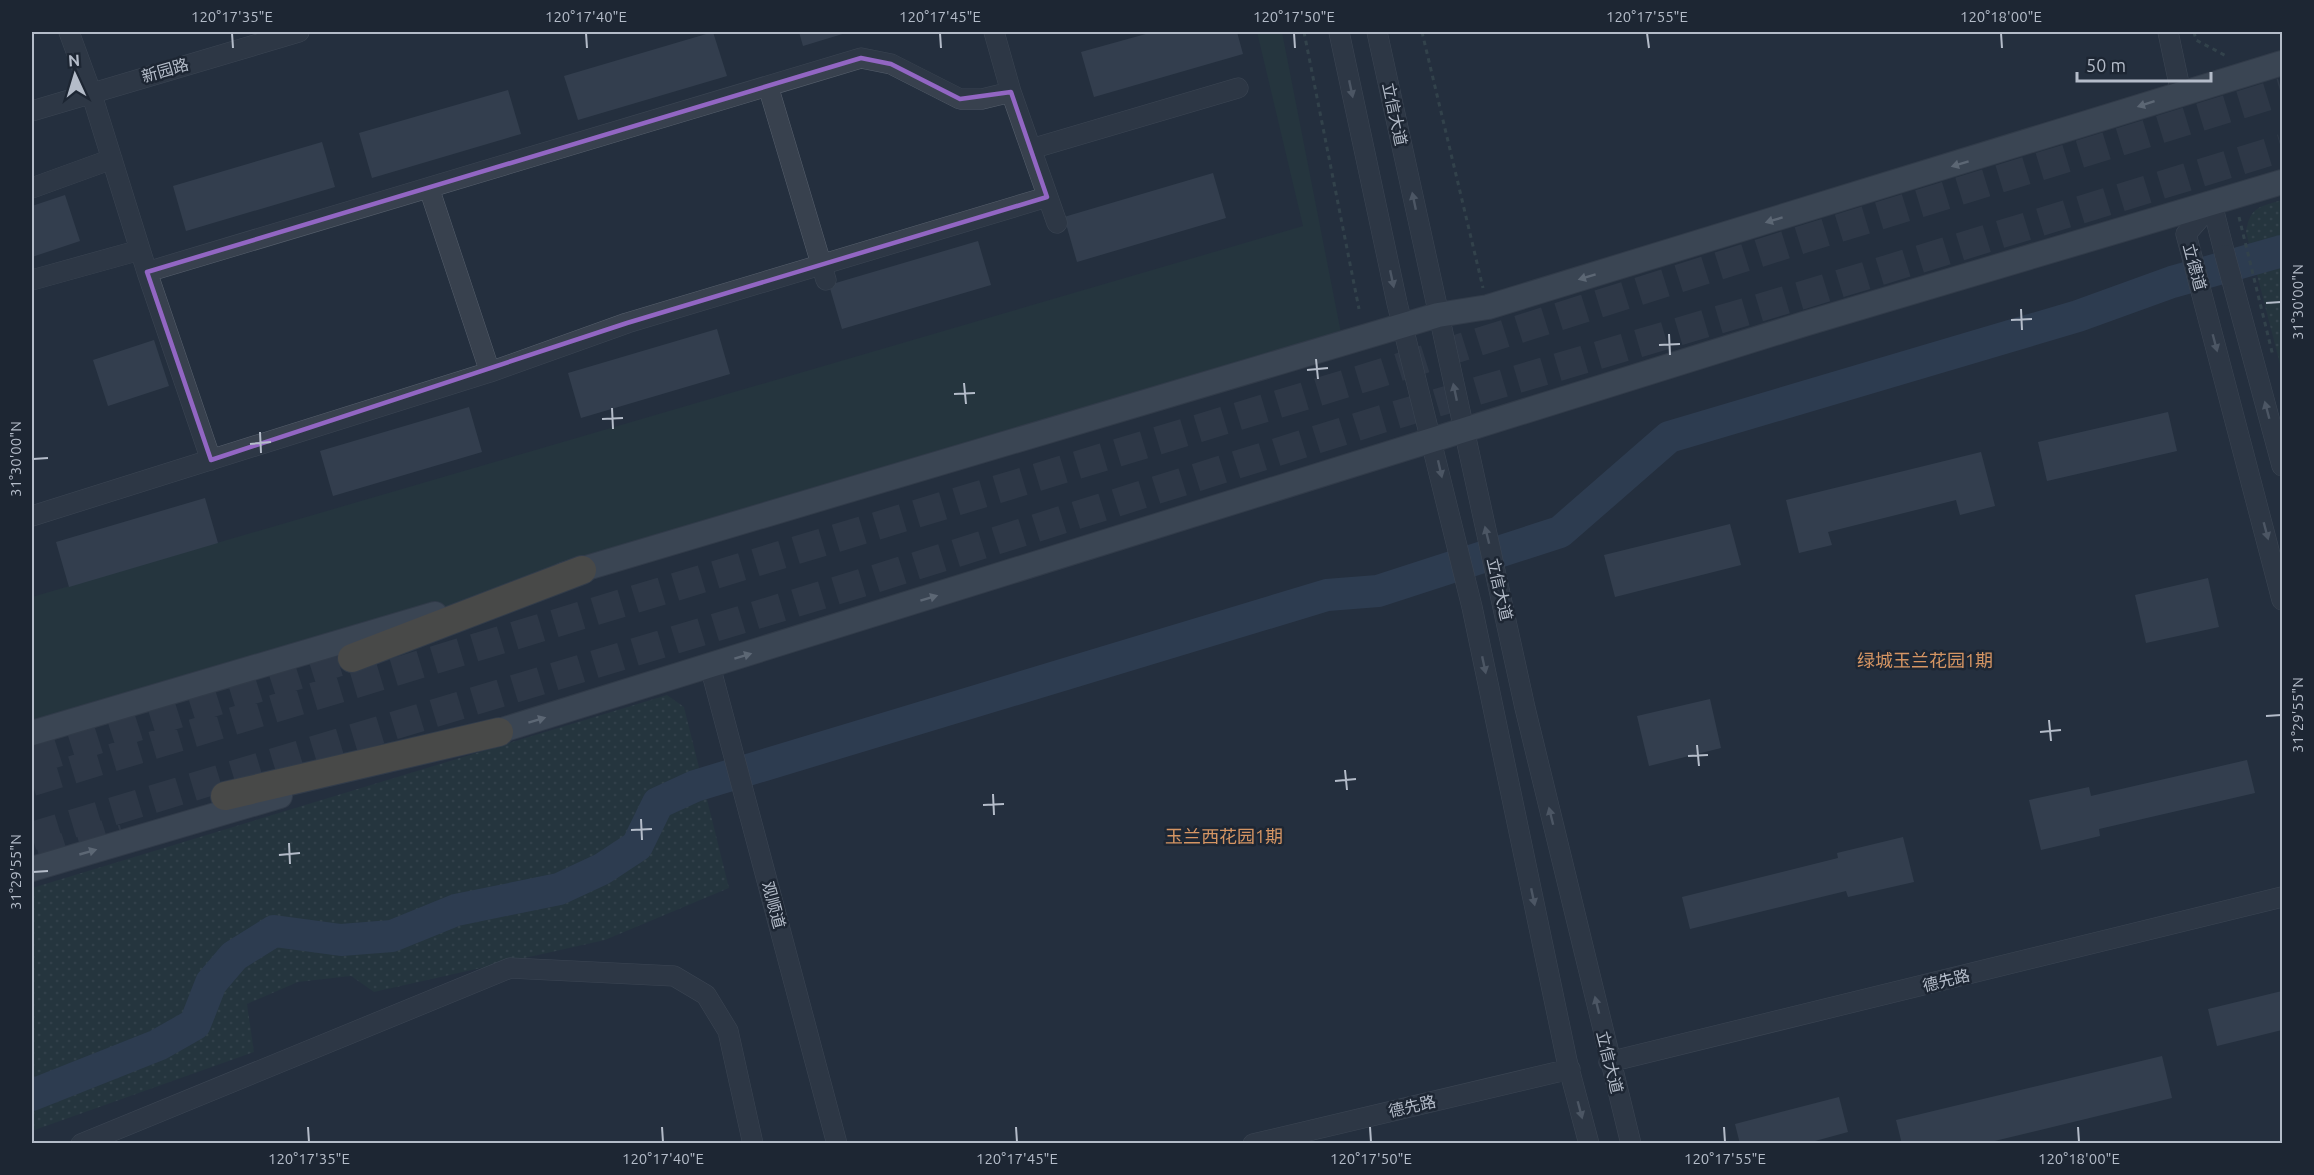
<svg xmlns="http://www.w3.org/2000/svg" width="2314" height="1175" font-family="Ubuntu,'Noto Sans SC',sans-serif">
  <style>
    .grass { fill: url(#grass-dots) }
    .garden { fill: #263c3f }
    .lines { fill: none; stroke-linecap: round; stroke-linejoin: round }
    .river { stroke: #394c67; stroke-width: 32 }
    .building { fill: #455162 }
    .highway-tunnel { stroke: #3a4453; stroke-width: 28; stroke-dasharray: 28 14; stroke-linecap: butt }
    .minor-casing { stroke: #565f6c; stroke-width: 21 }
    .major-casing { stroke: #414a57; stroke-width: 26 }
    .highway-casing { stroke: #434c59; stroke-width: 30 }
    .path { stroke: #44595c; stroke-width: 3; stroke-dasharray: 4.5 4.5; stroke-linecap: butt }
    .minor { stroke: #38414e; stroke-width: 20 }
    .major { stroke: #56606e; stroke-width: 24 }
    .highway { stroke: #746855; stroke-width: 28 }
    .minor-bridge-casing { stroke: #565f6c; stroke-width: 21; stroke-linecap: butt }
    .minor-bridge { stroke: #38414e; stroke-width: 20 }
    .oneway { fill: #7c8592 }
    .oneway2 { fill: #a1aab7 }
    .marked { fill: none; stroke: #9266c3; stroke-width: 4.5; stroke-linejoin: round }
    .ticks { fill: none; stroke: #b4bcc9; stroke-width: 2 }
    .labels { text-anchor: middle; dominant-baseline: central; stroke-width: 5; stroke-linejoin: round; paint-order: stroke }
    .street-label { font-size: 16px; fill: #b4bcc9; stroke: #1d2633 }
    .neighbourhood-label { font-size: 18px; fill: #d59563; stroke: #1d2633 }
    .neatline { fill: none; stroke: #b4bcc9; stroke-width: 2 }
    .ticks-label { font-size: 15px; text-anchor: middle; fill: #b4bcc9 }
  </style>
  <defs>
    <pattern id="grass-dots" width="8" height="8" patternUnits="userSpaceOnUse" patternTransform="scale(1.5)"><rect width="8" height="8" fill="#263c3f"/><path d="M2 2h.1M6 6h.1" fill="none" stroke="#435659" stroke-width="1.8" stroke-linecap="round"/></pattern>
  </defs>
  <rect width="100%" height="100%" fill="#242f3e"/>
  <!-- grass -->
  <path class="grass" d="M2282,200V372L2246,232C2250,206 2260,207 2282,200Z
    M667,695L684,707L729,888L605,940L374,992L351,976L298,982L247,1004L254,1052L32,1131V888Z"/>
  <!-- garden -->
  <path class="garden" d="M1257,32H1282L1342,338L32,731V597L1303,226Z"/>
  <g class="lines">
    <!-- river -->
    <path class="river" d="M32,1095L158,1045L195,1024L211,983L234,956L274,931L341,940L392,936L456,910L559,889L602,869L637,846L658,803L695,786L1327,595L1378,591L1560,532L1669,437L2078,316L2172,282L2282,251"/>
  </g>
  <!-- building -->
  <path class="building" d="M713,32L727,76L578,120L564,76Z
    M799,32H849L803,46Z
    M1153,32H1237L1243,54L1094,97L1081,52Z
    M508,90L521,134L372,178L359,133Z
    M322,142L335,187L186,231L173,186Z
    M1213,173L1226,218L1077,262L1064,217Z
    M65,195L80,241L32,257V206Z
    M978,241L991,285L842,329L829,285Z
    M717,329L730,374L581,418L568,373Z
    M154,340L169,386L108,406L93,360Z
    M469,407L482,452L333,496L320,451Z
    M2168,412L2177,451L2047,481L2038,442Z
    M1981,452L1995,506L1960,515L1956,500L1828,532L1832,545L1799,553L1786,500Z
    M205,498L218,543L69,587L56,542Z
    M1730,524L1741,565L1615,597L1604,555Z
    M2208,578L2219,627L2146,643L2135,595Z
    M1710,699L1721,748L1649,766L1637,716Z
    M2247,760L2255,793L2099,829L2100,836L2041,850L2029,800L2089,787L2091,796Z
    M1903,837L1914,882L1848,897L1846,891L1690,929L1682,897L1838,858L1837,853Z
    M2282,991V1030L2217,1046L2208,1009Z
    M2162,1056L2172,1098L1982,1144H1902L1896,1120Z
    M1839,1097L1848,1132L1804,1144H1740L1735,1124Z"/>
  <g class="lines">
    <!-- highway-tunnel -->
    <path class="highway-tunnel" d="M32,761L352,658
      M32,782L1371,376L1804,239L2282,92
      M32,836L868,581L1382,419L1806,294L2282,148
      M39,855L121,829"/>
    <defs>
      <path id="minor" d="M69,32L91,92L147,272L211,460
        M994,32L1011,92L1057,223
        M1339,32L1397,303L1472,607L1567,1061L1589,1144
        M1377,32L1525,708L1631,1144
        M2168,32L2181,93
        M768,86L826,280
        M32,111L299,32
        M1031,149L1238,88
        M32,188L112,159
        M2212,204L2186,234L2282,600
        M2212,204L2225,255
        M147,272L861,58L891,64L960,99H982L1011,92
        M2231,277L2282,466
        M32,280L140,250
        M490,372L627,323L1047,197
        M32,516L490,372L429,188
        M710,666L837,1144
        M1609,1062L2282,897
        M81,1144L510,968L674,976L706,995L728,1031L753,1144
        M1253,1144L1570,1069"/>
      <path id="major" d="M563,575L1438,315L1488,307L2282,63
        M32,733L435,614
        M483,736L1804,324L2282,182
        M32,869L280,796"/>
      <path id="highway" d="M352,658L582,570
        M225,796L499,732"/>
    </defs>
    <!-- minor casing -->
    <use href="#minor" class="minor-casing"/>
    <!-- major casing -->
    <use href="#major" class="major-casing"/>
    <!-- highway casing -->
    <use href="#highway" class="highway-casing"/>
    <!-- path -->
    <path class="path" d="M1304,32L1359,309
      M1422,32L1483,288
      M2194,32L2196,40L2228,57
      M2239,217L2273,356"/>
    <!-- minor -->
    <use href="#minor" class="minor"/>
    <!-- major -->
    <use href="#major" class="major"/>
    <!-- highway -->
    <use href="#highway" class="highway"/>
    <defs>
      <path id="minor-bridge" d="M2225,255L2231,277"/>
    </defs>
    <!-- minor-bridge casing -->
    <use href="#minor-bridge" class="minor-bridge-casing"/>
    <!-- minor-bridge -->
    <use href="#minor-bridge" class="minor-bridge"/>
  </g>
  <!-- one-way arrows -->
  <defs><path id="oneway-solid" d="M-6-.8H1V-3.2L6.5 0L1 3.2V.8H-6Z" transform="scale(1.5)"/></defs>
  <g class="oneway">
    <use href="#oneway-solid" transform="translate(1351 89) rotate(78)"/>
    <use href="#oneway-solid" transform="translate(1414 201) rotate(-102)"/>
    <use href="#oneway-solid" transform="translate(1392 279) rotate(78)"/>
    <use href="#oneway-solid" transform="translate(2215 343) rotate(75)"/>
    <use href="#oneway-solid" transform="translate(1455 392) rotate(-102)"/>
    <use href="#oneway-solid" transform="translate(2267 410) rotate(-105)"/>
    <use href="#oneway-solid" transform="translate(1440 469) rotate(77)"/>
    <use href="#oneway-solid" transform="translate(2266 531) rotate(75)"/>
    <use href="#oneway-solid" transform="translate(1487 535) rotate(-104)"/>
    <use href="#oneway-solid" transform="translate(1484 665) rotate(78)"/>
    <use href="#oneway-solid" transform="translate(1551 816) rotate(-104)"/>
    <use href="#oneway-solid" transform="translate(1533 897) rotate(78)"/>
    <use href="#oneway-solid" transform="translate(1597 1005) rotate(-104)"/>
    <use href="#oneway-solid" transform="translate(1580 1110) rotate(75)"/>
  </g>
  <g class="oneway2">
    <use href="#oneway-solid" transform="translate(2146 104) rotate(162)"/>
    <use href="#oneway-solid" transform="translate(1960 164) rotate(163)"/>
    <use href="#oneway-solid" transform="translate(1774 220) rotate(163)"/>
    <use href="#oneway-solid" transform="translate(1587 277) rotate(163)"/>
    <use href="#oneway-solid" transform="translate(929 598) rotate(-17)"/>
    <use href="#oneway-solid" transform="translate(743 656) rotate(-17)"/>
    <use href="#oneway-solid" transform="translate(537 720) rotate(-17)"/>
    <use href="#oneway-solid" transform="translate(88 852) rotate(-16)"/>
  </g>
  <!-- marked area -->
  <path d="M0 0H2314V1175H0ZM861,58L891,64L960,99L1011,92L1047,197L627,323L211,460L147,272Z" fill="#242f3e" fill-opacity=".55" fill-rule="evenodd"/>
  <path class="marked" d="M861,58L891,64L960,99L1011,92L1047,197L627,323L211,460L147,272Z"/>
  <!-- ticks -->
  <path class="ticks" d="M232,33L233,48M586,33L587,48M940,33L941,48M1294,33L1295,48M1647,33L1649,48M2001,33L2002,48M2266,303L2281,302M2021,309L2022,330M2011,320L2032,319M1669,334L1670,355M1659,345L1680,344M1316,359L1318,379M1307,370L1328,368M964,383L966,404M954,394L975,393M612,408L613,429M602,419L623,418M260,432L261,453M250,444L271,442M33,459L48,458M2266,716L2281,715M2049,720L2051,741M2040,732L2061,730M1697,745L1699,766M1688,756L1708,755M1345,770L1347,790M1335,781L1356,779M993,794L994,815M983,805L1004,804M641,819L642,840M631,830L652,829M289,843L290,864M279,855L300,853M33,872L48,871M308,1127L309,1142M662,1127L663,1142M1016,1127L1017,1142M1370,1127L1371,1142M1724,1127L1725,1142M2078,1127L2079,1142"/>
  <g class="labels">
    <!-- street labels -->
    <g class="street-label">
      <text transform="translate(165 70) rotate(-16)">新园路</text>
      <text transform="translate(1395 114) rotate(78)">立信大道</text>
      <text transform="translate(2195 267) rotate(75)">立德道</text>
      <text transform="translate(1500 589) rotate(77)">立信大道</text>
      <text transform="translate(774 905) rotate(75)">观顺道</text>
      <text transform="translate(1946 980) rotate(-14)">德先路</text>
      <text transform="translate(1610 1062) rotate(76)">立信大道</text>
      <text transform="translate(1412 1106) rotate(-13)">德先路</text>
    </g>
    <!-- neighbourhood labels -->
    <g class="neighbourhood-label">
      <text x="1925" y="660">绿城玉兰花园1期</text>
      <text x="1224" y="836">玉兰西花园1期</text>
    </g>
  </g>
  <!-- border -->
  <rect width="2314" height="1175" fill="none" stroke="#1d2633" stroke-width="66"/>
  <!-- north arrow -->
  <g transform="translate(75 75) rotate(356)" stroke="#1d2633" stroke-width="4.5" paint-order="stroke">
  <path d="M0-4.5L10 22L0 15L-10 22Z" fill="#b4bcc9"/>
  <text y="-9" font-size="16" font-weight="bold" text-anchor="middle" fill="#b4bcc9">N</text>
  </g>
  <!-- scale -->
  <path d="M2077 72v9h134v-9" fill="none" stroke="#b4bcc9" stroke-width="3"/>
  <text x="2086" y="72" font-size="18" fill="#b4bcc9" stroke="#1d2633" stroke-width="4.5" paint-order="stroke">50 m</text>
  <rect x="33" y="33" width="2248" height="1109" class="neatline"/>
  <g class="ticks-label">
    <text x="232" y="22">120°17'35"E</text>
    <text x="586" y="22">120°17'40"E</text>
    <text x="940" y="22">120°17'45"E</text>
    <text x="1294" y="22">120°17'50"E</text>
    <text x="1647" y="22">120°17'55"E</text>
    <text x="2001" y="22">120°18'00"E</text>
    <text transform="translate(2298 302) rotate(-90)" y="5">31°30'00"N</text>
    <text transform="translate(16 459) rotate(-90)" y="5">31°30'00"N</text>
    <text transform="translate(2298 715) rotate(-90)" y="5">31°29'55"N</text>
    <text transform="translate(16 872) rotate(-90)" y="5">31°29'55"N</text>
    <text x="309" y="1164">120°17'35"E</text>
    <text x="663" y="1164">120°17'40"E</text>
    <text x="1017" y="1164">120°17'45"E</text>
    <text x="1371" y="1164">120°17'50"E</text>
    <text x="1725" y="1164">120°17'55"E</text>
    <text x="2079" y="1164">120°18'00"E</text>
  </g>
</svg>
